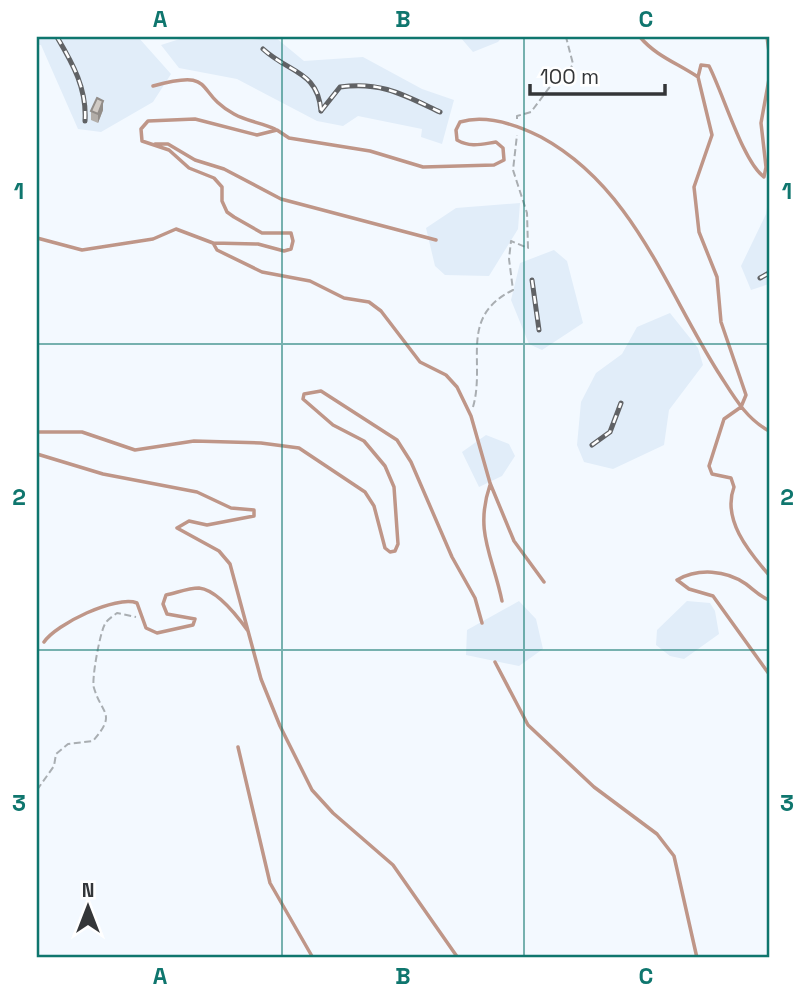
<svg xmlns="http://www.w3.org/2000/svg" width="806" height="995" font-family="'Space Grotesk',sans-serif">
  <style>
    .built { fill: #e1edf9 }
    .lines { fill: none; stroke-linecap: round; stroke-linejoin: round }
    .path { stroke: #a9aeb2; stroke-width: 2; stroke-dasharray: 7 3.5; stroke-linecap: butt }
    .lane { stroke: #bf9688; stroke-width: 3.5 }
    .rail-casing { stroke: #606265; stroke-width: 5 }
    .rail { stroke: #fff; stroke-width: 2.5; stroke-dasharray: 8; stroke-linecap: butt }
    .wall { fill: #b3aea9 }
    .shaded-wall { fill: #928d89 }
    .building { fill: #d0cac4; stroke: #928d89; stroke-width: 2 }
    .grid { fill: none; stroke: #0f766e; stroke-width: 2; stroke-opacity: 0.55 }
    .neatline { fill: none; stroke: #0f766e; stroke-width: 2.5 }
    .grid-label { font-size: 23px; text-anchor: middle; font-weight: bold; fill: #0f766e }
  </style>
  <rect width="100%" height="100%" fill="#f3f9ff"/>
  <!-- built -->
  <path class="built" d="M37,37H138L171,74L153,102L101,132L78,129L41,45H37Z
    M186,37L251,40L275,37L304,61L363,57L422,89L454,100L442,144L421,137L422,129L358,116L343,126L317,121L237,79L179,68L161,45Z
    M460,37H502L498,42L473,52Z
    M769,193V284L751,290L741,266L766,214Z
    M520,203L518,229L489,276L445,275L435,266L426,228L456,208Z
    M554,250L567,261L583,323L542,350L529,344L511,300L520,263Z
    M670,313L698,348L703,365L669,410L664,445L613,469L584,462L577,445L581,402L596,373L622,354L637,327Z
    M486,435L509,444L515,456L502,476L479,487L462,452Z
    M519,601L536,619L543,649L519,666L466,655L467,630Z
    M687,601L710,603L715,611L719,634L684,659L670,656L656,645L657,630Z"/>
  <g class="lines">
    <!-- path -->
    <path class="path" d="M517,119V116L531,112L552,84L566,76L573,64L566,37
      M473,407C486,362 458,317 513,290L509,259L511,241L528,248L527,213L513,170L517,135
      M37,790L54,766L56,754L68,744L93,741C117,713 102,715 94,688C91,681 100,632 105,624C107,620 113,616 117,613L136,617"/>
    <!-- lane -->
    <path class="lane" d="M640,37C656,56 677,63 698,77
      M767,37L769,52
      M769,79L761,123L766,167L764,177C743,162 723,93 709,66L701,65L698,77L712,135L694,187L699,232L717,277L721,322L746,395L741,407L724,419L709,466L712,474L731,478L734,487C722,519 748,551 769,575
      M153,86C218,68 193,92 234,114C246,121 262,123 275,129
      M155,144H168L195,160L224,169L281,199L436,240
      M37,238L82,250L153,239L176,229L213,243
      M37,432H82L135,450L194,441L261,443L299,448L365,492L374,506L385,548L390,552L395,551L398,544L394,487L385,466L364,441L333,425L303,399L304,394L321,391L397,440L411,462L452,557L475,598L482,623
      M37,454L103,474L197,492L231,508L254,510V516L207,525L189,521L177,528L219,551L230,564L261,679L280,726L312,790L333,813L393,865L458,958
      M490,485C474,532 493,556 502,601
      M544,582L514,541L490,483L471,416L457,387L446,375L420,362L381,311L369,302L344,298L310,281L262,272L217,250L213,243L258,244L284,251L291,249L293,241L291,233H262L234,217L227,212L222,201V187L214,178L189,168L169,150L142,141L141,129L148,121L195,119L257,135L277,130L289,138L370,151L423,167L494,165L504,160L503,148L496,142C482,144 471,148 457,140L456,130L460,122C487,114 517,125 541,137C633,187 665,288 718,372C733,395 745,418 769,431
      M769,600C759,596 754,590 746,584C726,570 698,568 677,580L689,589L713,596L769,674
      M44,642C56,624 116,595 137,603L146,628L157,633L193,625L195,619L167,614L163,604L166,595C176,593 188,588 199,588C218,590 238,617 248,631
      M495,662L528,725L594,787L657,834L674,856L697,958
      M238,747L270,883L313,958"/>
    <defs>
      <path id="rail" d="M57,37C73,64 87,89 85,121
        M263,49C289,73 318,71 321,111
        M321,111L340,87C381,81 404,95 440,112
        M760,278L769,273
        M532,280L539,330
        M592,445L610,432L621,403"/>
    </defs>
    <!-- rail casing -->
    <use href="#rail" class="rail-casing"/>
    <!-- rail -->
    <use href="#rail" class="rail"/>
  </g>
  <!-- wall -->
  <path class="wall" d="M103,110L98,123L91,120V111Z"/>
  <!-- shaded-wall -->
  <path class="shaded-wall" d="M103,101V110L98,123V114Z"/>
  <!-- building -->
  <path class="building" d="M97,98L103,101L98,114L91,111Z"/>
  <!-- grid -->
  <path class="grid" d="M282,37V958M524,37V958M37,344H769M37,650H769"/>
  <!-- border -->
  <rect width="806" height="995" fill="none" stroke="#ffffff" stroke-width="77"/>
  <!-- north arrow -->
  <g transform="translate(88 907)" stroke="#ffffff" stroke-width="5" paint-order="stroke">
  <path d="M0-5L12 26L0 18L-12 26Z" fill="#343638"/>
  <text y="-10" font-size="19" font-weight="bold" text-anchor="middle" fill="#343638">N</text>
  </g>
  <!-- scale -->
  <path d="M530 84v10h135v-10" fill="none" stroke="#343638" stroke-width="3.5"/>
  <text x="540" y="84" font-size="21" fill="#343638" stroke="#ffffff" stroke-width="5" paint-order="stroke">100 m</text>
  <rect x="38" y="38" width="730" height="918" class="neatline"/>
  <g class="grid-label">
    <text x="160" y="27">A</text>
    <text x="403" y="27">B</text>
    <text x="646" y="27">C</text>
    <text x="19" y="199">1</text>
    <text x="787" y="199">1</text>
    <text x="19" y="505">2</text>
    <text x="787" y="505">2</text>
    <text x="19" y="811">3</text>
    <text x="787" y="811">3</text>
    <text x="160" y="984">A</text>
    <text x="403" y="984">B</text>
    <text x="646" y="984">C</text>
  </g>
</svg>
